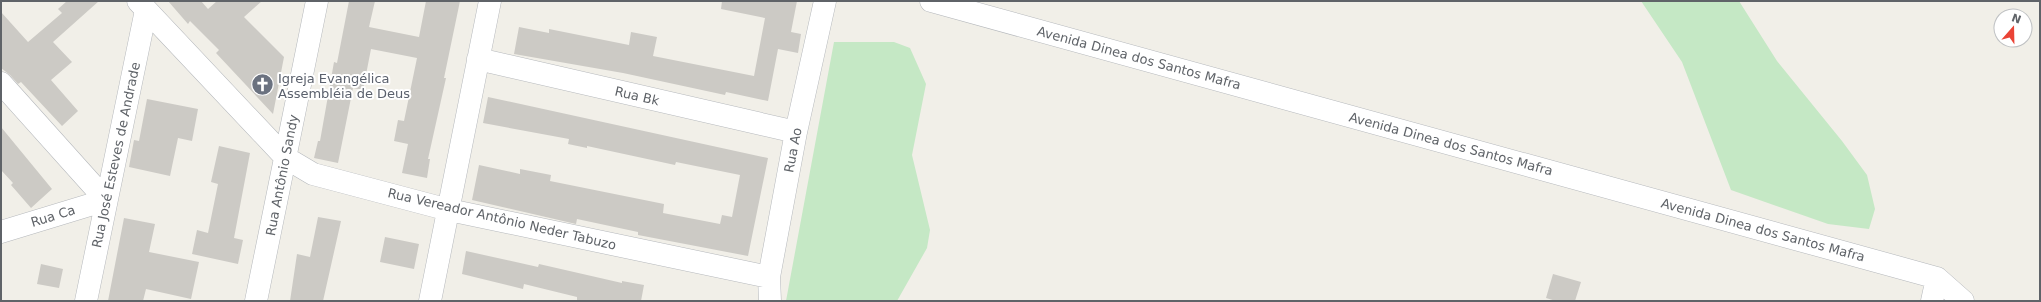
<svg xmlns="http://www.w3.org/2000/svg" width="2041" height="302" font-family="'DejaVu Sans',sans-serif">
  <style>
    .green { fill: #c5e8c5 }
    .building { fill: #cccac5 }
    .lines { fill: none; stroke-linecap: round; stroke-linejoin: round }
    .minor-casing { stroke: #b5b8bc; stroke-width: 23 }
    .minor { stroke: #fff; stroke-width: 22 }
    .labels { text-anchor: middle; dominant-baseline: central; stroke-width: 4; stroke-linejoin: round; paint-order: stroke }
    .street-label { font-size: 13px; fill: #5f6368; stroke: #fff }
    .worship-label { font-size: 13px; fill: #5b616d; stroke: #fff; text-anchor: start }
  </style>
  <rect width="100%" height="100%" fill="#f1efe8"/>
  <!-- green -->
  <path class="green" d="M1641,1H1739L1777,61L1842,141L1867,175L1875,209L1869,229L1828,224L1731,190L1682,62Z
    M834,42H894L910,48L926,84L912,155L930,230L927,248L897,301H786Z"/>
  <!-- building -->
  <path class="building" d="M67,1H99L53,42L72,62L51,80L78,111L62,126L21,82L18,84L10,75L1,68V12L28,42L62,13L58,9Z
    M168,1H201L208,9L217,1H262L244,17L284,57L273,114L216,53L219,50L190,21L188,24Z
    M349,1H375L369,27L419,37L426,1H460L444,78H446L428,159H430L427,178L402,173L408,144L394,141L398,120L404,121L417,58L371,49L363,90L353,88L338,163L314,158L318,141H320L334,62L337,63Z
    M722,1H797L791,32L801,34L798,53L778,49L768,101L726,92L725,95L623,73L514,54L519,27L549,33V29L629,45L631,32L657,37L653,56L754,76L765,18L721,9Z
    M488,97L768,158L748,256L638,235V232L577,219L576,224L472,200L479,165L520,174V169L551,175L550,181L664,204L663,213L720,224L722,215L732,217L740,175L676,162L675,165L587,146V148L568,144L569,139L483,123Z
    M147,99L198,109L192,141L178,138L170,176L129,167L134,140L139,141Z
    M1,127L52,189L31,208L11,185L13,183L1,170Z
    M219,146L250,153L234,238L243,240L238,264L192,254L197,230L208,233L218,184L211,182Z
    M318,217L341,221L323,301H290L297,254L310,257Z
    M124,218L155,224L149,252L199,262L191,299L146,289L143,301H108Z
    M385,237L419,244L414,269L380,262Z
    M466,251L538,267L539,264L622,283V281L644,285L641,301H577V297L524,284L523,289L462,274Z
    M41,264L63,269L59,288L37,284Z
    M1553,274L1581,282L1575,301H1556L1546,298Z"/>
  <g class="lines">
    <defs>
      <path id="minor" d="M138,1L286,158L313,174L449,210L769,277
        M931,1L1937,278L1963,301
        M478,59L796,132
        M1,83L106,200L1,232
        M86,301L146,10
        M256,301L317,1
        M430,301L490,1
        M770,301L769,277L796,132L825,1
        M1932,301L1937,278"/>
    </defs>
    <!-- minor casing -->
    <use href="#minor" class="minor-casing"/>
    <!-- minor -->
    <use href="#minor" class="minor"/>
  </g>
  <!-- icons -->
  <defs>
    <symbol id="church-disc" viewBox="-11 -11 22 22"><circle r="9.5" fill="#6b7280" stroke="#fff"/><path d="M-1.2-6h2.4v3.5h3.3v2.4h-3.3V6h-2.4V-.1h-3.3v-2.4h3.3Z" fill="#fff"/></symbol>
  </defs>
  <g fill-rule="evenodd">
    <use href="#church-disc" x="250" y="72" width="25" height="25"/>
  </g>
  <g class="labels">
    <!-- street labels -->
    <g class="street-label">
      <text transform="translate(1139 58) rotate(15)">Avenida Dinea dos Santos Mafra</text>
      <text transform="translate(637 96) rotate(13)">Rua Bk</text>
      <text transform="translate(1451 144) rotate(15)">Avenida Dinea dos Santos Mafra</text>
      <text transform="translate(793 150) rotate(-79)">Rua Ao</text>
      <text transform="translate(116 155) rotate(-78)">Rua José Esteves de Andrade</text>
      <text transform="translate(282 175) rotate(-79)">Rua Antônio Sandy</text>
      <text transform="translate(53 216) rotate(-17)">Rua Ca</text>
      <text transform="translate(502 219) rotate(13)">Rua Vereador Antônio Neder Tabuzo</text>
      <text transform="translate(1763 230) rotate(15)">Avenida Dinea dos Santos Mafra</text>
    </g>
    <!-- worship labels -->
    <g class="worship-label">
      <text x="278" y="78">Igreja Evangélica<tspan x="278" dy="15">Assembléia de Deus</tspan></text>
    </g>
  </g>
  <!-- border -->
  <rect width="2041" height="302" fill="none" stroke="#5f6368" stroke-width="4"/>
  <!-- north arrow -->
  <g transform="translate(2013 28) rotate(20)"><circle r="19" fill="#ffffff" stroke="#bfc1c3"/>
  <path d="M0-3L7 15L0 10L-7 15Z" fill="#ea4335"/>
  <text y="-6" font-size="11" font-weight="bold" text-anchor="middle" fill="#5f6368">N</text>
  </g>
</svg>
